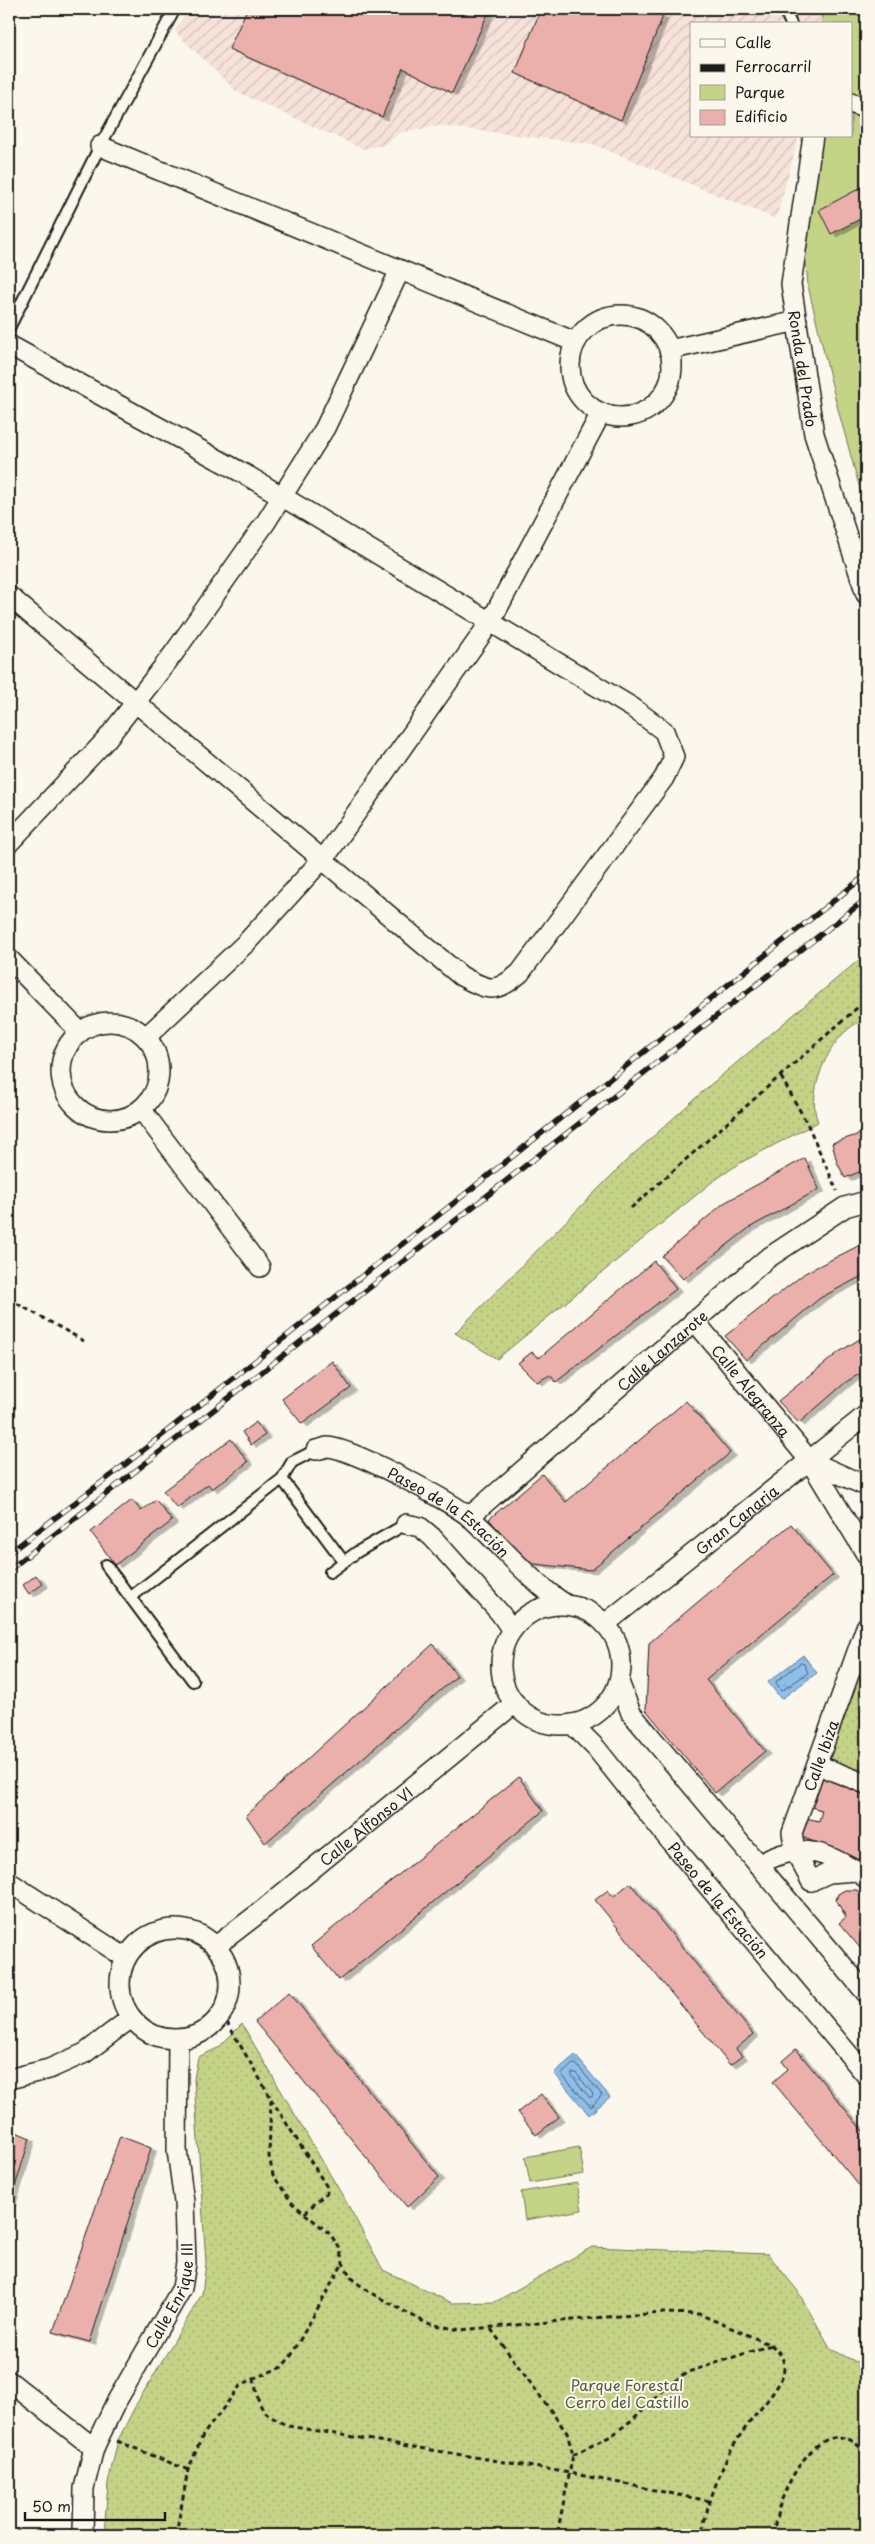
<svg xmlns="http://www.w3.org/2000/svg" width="875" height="2544" font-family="'Playpen Sans',sans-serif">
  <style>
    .industrial { fill: url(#industrial-furrows) }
    .green { fill: url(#green-dots); stroke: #707852 }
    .pitch { fill: #c5d387; stroke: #707852 }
    .water { fill: url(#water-ripples); stroke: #607d97 }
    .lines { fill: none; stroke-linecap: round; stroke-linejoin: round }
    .shore { stroke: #4a5d6e; stroke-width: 1 }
    .building { fill: #ebb0ac; stroke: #1c1c1c; filter: url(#shadow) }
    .lane-casing { stroke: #1c1c1c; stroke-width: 14 }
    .street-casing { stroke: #1c1c1c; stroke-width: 22 }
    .path { stroke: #1c1c1c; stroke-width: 3; stroke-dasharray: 5 4; stroke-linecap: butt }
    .lane { stroke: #fbf7ec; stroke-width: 10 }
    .street { stroke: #fbf7ec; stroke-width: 19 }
    .rail-casing { stroke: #1c1c1c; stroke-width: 5.5 }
    .rail { stroke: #fbf7ec; stroke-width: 4; stroke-dasharray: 11; stroke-linecap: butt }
    .labels { text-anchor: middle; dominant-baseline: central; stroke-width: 4; stroke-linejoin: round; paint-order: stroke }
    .street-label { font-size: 15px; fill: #1c1c1c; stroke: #fbf7ec }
    .park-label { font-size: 15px; fill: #575c41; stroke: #fbf7ec }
  </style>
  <defs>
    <pattern id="industrial-furrows" width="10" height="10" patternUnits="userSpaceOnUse" patternTransform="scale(1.25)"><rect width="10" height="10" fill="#f6e2d9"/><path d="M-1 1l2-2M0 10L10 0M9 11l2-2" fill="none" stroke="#d2c1ba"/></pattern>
    <pattern id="green-dots" width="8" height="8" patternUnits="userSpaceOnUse" patternTransform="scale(1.25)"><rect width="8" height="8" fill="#c5d387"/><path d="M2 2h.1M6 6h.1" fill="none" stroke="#a9b574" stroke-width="1.8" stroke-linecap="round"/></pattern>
    <pattern id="water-ripples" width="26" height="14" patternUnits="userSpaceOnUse" patternTransform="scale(1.25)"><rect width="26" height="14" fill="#8ebee9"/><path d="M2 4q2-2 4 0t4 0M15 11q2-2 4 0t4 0" fill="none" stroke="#7aa3c7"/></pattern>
    <filter id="shadow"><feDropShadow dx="5.5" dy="3" stdDeviation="0" flood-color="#0004"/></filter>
  </defs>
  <rect width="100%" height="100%" fill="#fbf7ec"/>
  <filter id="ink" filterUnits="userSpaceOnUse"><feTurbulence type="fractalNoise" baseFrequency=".02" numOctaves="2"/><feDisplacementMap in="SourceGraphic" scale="10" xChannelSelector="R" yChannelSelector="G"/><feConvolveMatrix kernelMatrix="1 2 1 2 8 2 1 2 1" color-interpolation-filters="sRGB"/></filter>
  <g filter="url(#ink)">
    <!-- industrial -->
    <path class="industrial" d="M189,9H822L821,24H691V136H799L776,219L592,144L439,126L402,132L383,145L363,149L237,92L174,31Z"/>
    <!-- green -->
    <path class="green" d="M866,954V1020C833,1026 804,1092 818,1122L740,1163L712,1182L497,1359L455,1333L626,1161L709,1086Z
      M851,1669L866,1675V1784L818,1765Z
      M242,2024L348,2205L383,2270L452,2303L495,2302L592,2247L768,2254L797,2290L831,2349L866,2367V2535H104L108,2483L118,2440L137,2403L202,2294L206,2263L194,2079L198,2057L218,2048Z"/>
    <!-- pitch -->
    <path class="pitch" d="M822,9H866V511L836,402L808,286L803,227L812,136H851V24H822Z
      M579,2147L584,2174L530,2183L525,2157Z
      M577,2183L582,2210L525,2220L521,2192Z"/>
    <!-- water -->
    <path class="water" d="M803,1655L817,1673L781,1699L768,1682Z
      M575,2055L610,2097L589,2115L554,2073Z"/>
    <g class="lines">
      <!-- shore -->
      <path class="shore" d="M801,1663L804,1664L808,1673L781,1691L776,1682Z
        M573,2064H576L602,2095L591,2107L562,2075Z
        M572,2073H576L593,2094L592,2097H589L572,2076Z"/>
    </g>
    <!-- building -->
    <path class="building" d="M247,9H490L452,93L403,68L382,117L229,49Z
      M541,9H646L663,16L621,120L515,73Z
      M866,185V216L831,234L819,210Z
      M866,1132V1169L845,1178L837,1162L832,1143Z
      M805,1158L819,1189L749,1228L683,1279L662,1256L724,1203Z
      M866,1242V1274L820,1298L746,1360L725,1336L805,1273Z
      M654,1261L676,1289L556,1382L550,1375L537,1382L518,1363L532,1352L539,1358Z
      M866,1335V1370L846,1382L799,1423L778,1401L839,1352Z
      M332,1361L351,1388L302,1424L282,1399Z
      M686,1401L730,1453L591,1570L525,1563L489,1519L542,1474L566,1502Z
      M256,1422L265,1435L251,1445L242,1432Z
      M231,1439L248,1462L212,1489L208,1484L177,1508L163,1491Z
      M132,1500L141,1511L156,1500L172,1521L115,1565L91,1532Z
      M791,1524L833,1575L706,1680L765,1751L715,1793L646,1710L649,1643Z
      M36,1575L43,1584L29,1594L23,1585Z
      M433,1644L457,1676L265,1843L246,1815Z
      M824,1772L866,1788V1827L864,1826L861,1835L866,1837V1862L799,1836L806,1818L819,1821L822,1810L811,1807Z
      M519,1777L543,1811L339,1980L311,1946Z
      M630,1883L753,2034L736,2049L742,2056L730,2065L595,1900L608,1890L613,1897Z
      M845,1890H857L866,1901V1955L839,1923L846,1917L836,1900L838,1894Z
      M289,1992L439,2177L407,2207L255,2022Z
      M796,2049L866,2135V2194L773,2082L788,2069L782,2061Z
      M541,2094L559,2117L536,2135L518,2112Z
      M9,2129L30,2138L9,2206Z
      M120,2136L151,2148L90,2342L53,2332Z"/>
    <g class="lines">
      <defs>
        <path id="lane" d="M784,9L791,24
          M9,328L100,146L175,9
          M282,1479L344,1562
          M106,1565L193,1681
          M330,1572L357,1552L406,1524
          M131,1597L282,1479L292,1462L316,1450"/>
        <g id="street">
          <path d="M851,103L866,109"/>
          <path id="s1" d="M813,136L791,284L814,434L866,594"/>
          <path d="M100,146L575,342"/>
          <circle cx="621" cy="366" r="51"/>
          <path d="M9,345L248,476L633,708L664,731L674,757L664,778L520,973C495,994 489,991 461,976L9,596"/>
          <path d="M669,350L797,321"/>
          <path d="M9,843L106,740L174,653L266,522L325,428L400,270"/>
          <path d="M9,959L80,1032"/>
          <circle cx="110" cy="1071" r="49"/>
          <path d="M146,1037L246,943L328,853L491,621L601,413"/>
          <path d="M141,1109L260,1267"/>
          <path id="s2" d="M694,1320L810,1461L866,1554"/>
          <path id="s3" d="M316,1450C320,1449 324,1448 327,1447C350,1447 452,1502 471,1518C503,1547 530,1582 567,1605"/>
          <path d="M810,1461L866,1486"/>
          <path id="s4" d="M469,1517L765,1260L845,1207L866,1201"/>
          <path d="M406,1524L420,1527L432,1537L500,1613L512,1630"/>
          <circle cx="561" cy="1665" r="60"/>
          <path id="s5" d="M605,1624L866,1415"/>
          <path d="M619,1682L631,1713L866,1993"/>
          <path id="s6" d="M572,1724L596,1748L670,1841L866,2075"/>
          <path d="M818,1765L866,1784"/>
          <path d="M758,1865C801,1839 829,1853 866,1878"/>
          <path id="s7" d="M811,1881L795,1851L792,1833L866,1627"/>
          <path d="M811,1881L829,1873L856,1871"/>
          <path d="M9,1882L126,1958"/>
          <circle cx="175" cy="1984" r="55"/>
          <path id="s8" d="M216,1946L255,1916L515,1703"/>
          <path d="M9,2079L49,2069L85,2053L131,2018"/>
          <path d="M9,2381L94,2448"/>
          <path id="s9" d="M83,2535L84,2488L94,2448L115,2404L182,2288L186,2263L184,2202L177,2150L178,2040"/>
        </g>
      </defs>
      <!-- lane casing -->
      <use href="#lane" class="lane-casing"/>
      <!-- street casing -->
      <use href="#street" class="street-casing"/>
      <!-- path -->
      <path class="path" d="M781,1077L807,1123L837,1191
        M631,1208L866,1000
        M9,1299L84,1341
        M222,2014L271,2098L269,2156L273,2175L292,2203L330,2234L339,2247L343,2263L352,2279L369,2292L426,2323L460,2330L606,2317L663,2313L699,2314L771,2345C780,2352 787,2361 783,2374C779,2390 754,2415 744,2430C722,2460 709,2500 701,2535
        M271,2099L327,2187V2192L304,2214
        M491,2329L567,2433L573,2455L557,2535
        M254,2378C259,2409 260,2412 288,2426L570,2473L709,2501
        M117,2441L188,2470
        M573,2455L611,2436L632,2420L666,2387L688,2372L771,2345
        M176,2535L188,2470L203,2435L240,2386L254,2378L282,2367L291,2356L343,2263
        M774,2535C774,2497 823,2398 866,2454"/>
      <!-- lane -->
      <use href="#lane" class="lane"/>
      <!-- street -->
      <use href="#street" class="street"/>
      <defs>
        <path id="rail" d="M9,1553L127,1463L866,875
          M9,1570L866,899"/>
      </defs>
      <!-- rail casing -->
      <use href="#rail" class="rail-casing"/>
      <!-- rail -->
      <use href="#rail" class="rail"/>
    </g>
  </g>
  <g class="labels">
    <!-- street labels -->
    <g class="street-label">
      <text stroke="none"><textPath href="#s1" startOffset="235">Ronda del Prado</textPath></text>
      <text stroke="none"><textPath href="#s4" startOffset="255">Calle Lanzarote</textPath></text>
      <text stroke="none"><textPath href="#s2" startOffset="91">Calle Alegranza</textPath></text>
      <text stroke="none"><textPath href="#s3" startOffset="151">Paseo de la Estación</textPath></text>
      <text stroke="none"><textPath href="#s5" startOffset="168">Gran Canaria</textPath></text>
      <text stroke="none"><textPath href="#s7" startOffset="135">Calle Ibiza</textPath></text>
      <text stroke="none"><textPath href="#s8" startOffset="192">Calle Alfonso VI</textPath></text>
      <text stroke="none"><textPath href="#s6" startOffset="229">Paseo de la Estación</textPath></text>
      <text stroke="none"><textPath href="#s9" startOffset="260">Calle Enrique III</textPath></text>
    </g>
    <!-- park labels -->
    <g class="park-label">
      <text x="627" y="2384">Parque Forestal<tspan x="627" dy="17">Cerro del Castillo</tspan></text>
    </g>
  </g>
  <!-- margin -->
  <rect width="875" height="2544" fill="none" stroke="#fbf7ec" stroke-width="30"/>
  <rect x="15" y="15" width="845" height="2514" fill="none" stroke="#1c1c1c" stroke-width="2" filter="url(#ink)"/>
  <!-- legend -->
  <rect x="690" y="22" width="162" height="115" fill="#fbf7ec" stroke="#a29f99"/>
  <rect x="700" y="39" width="25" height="8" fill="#fbf7ec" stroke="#a29f99"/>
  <text x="735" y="48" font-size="15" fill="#1c1c1c">Calle</text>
  <rect x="700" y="64" width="25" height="8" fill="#1c1c1c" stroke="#a29f99"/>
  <text x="735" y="72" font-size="15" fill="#1c1c1c">Ferrocarril</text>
  <rect x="700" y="85" width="25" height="15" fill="#c5d387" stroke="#a29f99"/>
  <text x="735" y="98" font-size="15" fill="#1c1c1c">Parque</text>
  <rect x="700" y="110" width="25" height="15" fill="#ebb0ac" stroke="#a29f99"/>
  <text x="735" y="122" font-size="15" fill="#1c1c1c">Edificio</text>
  <!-- scale -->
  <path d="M25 2512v8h140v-8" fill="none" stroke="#1c1c1c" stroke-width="2.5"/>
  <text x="32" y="2512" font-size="15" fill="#1c1c1c" stroke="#fbf7ec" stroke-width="4" paint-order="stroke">50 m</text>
</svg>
